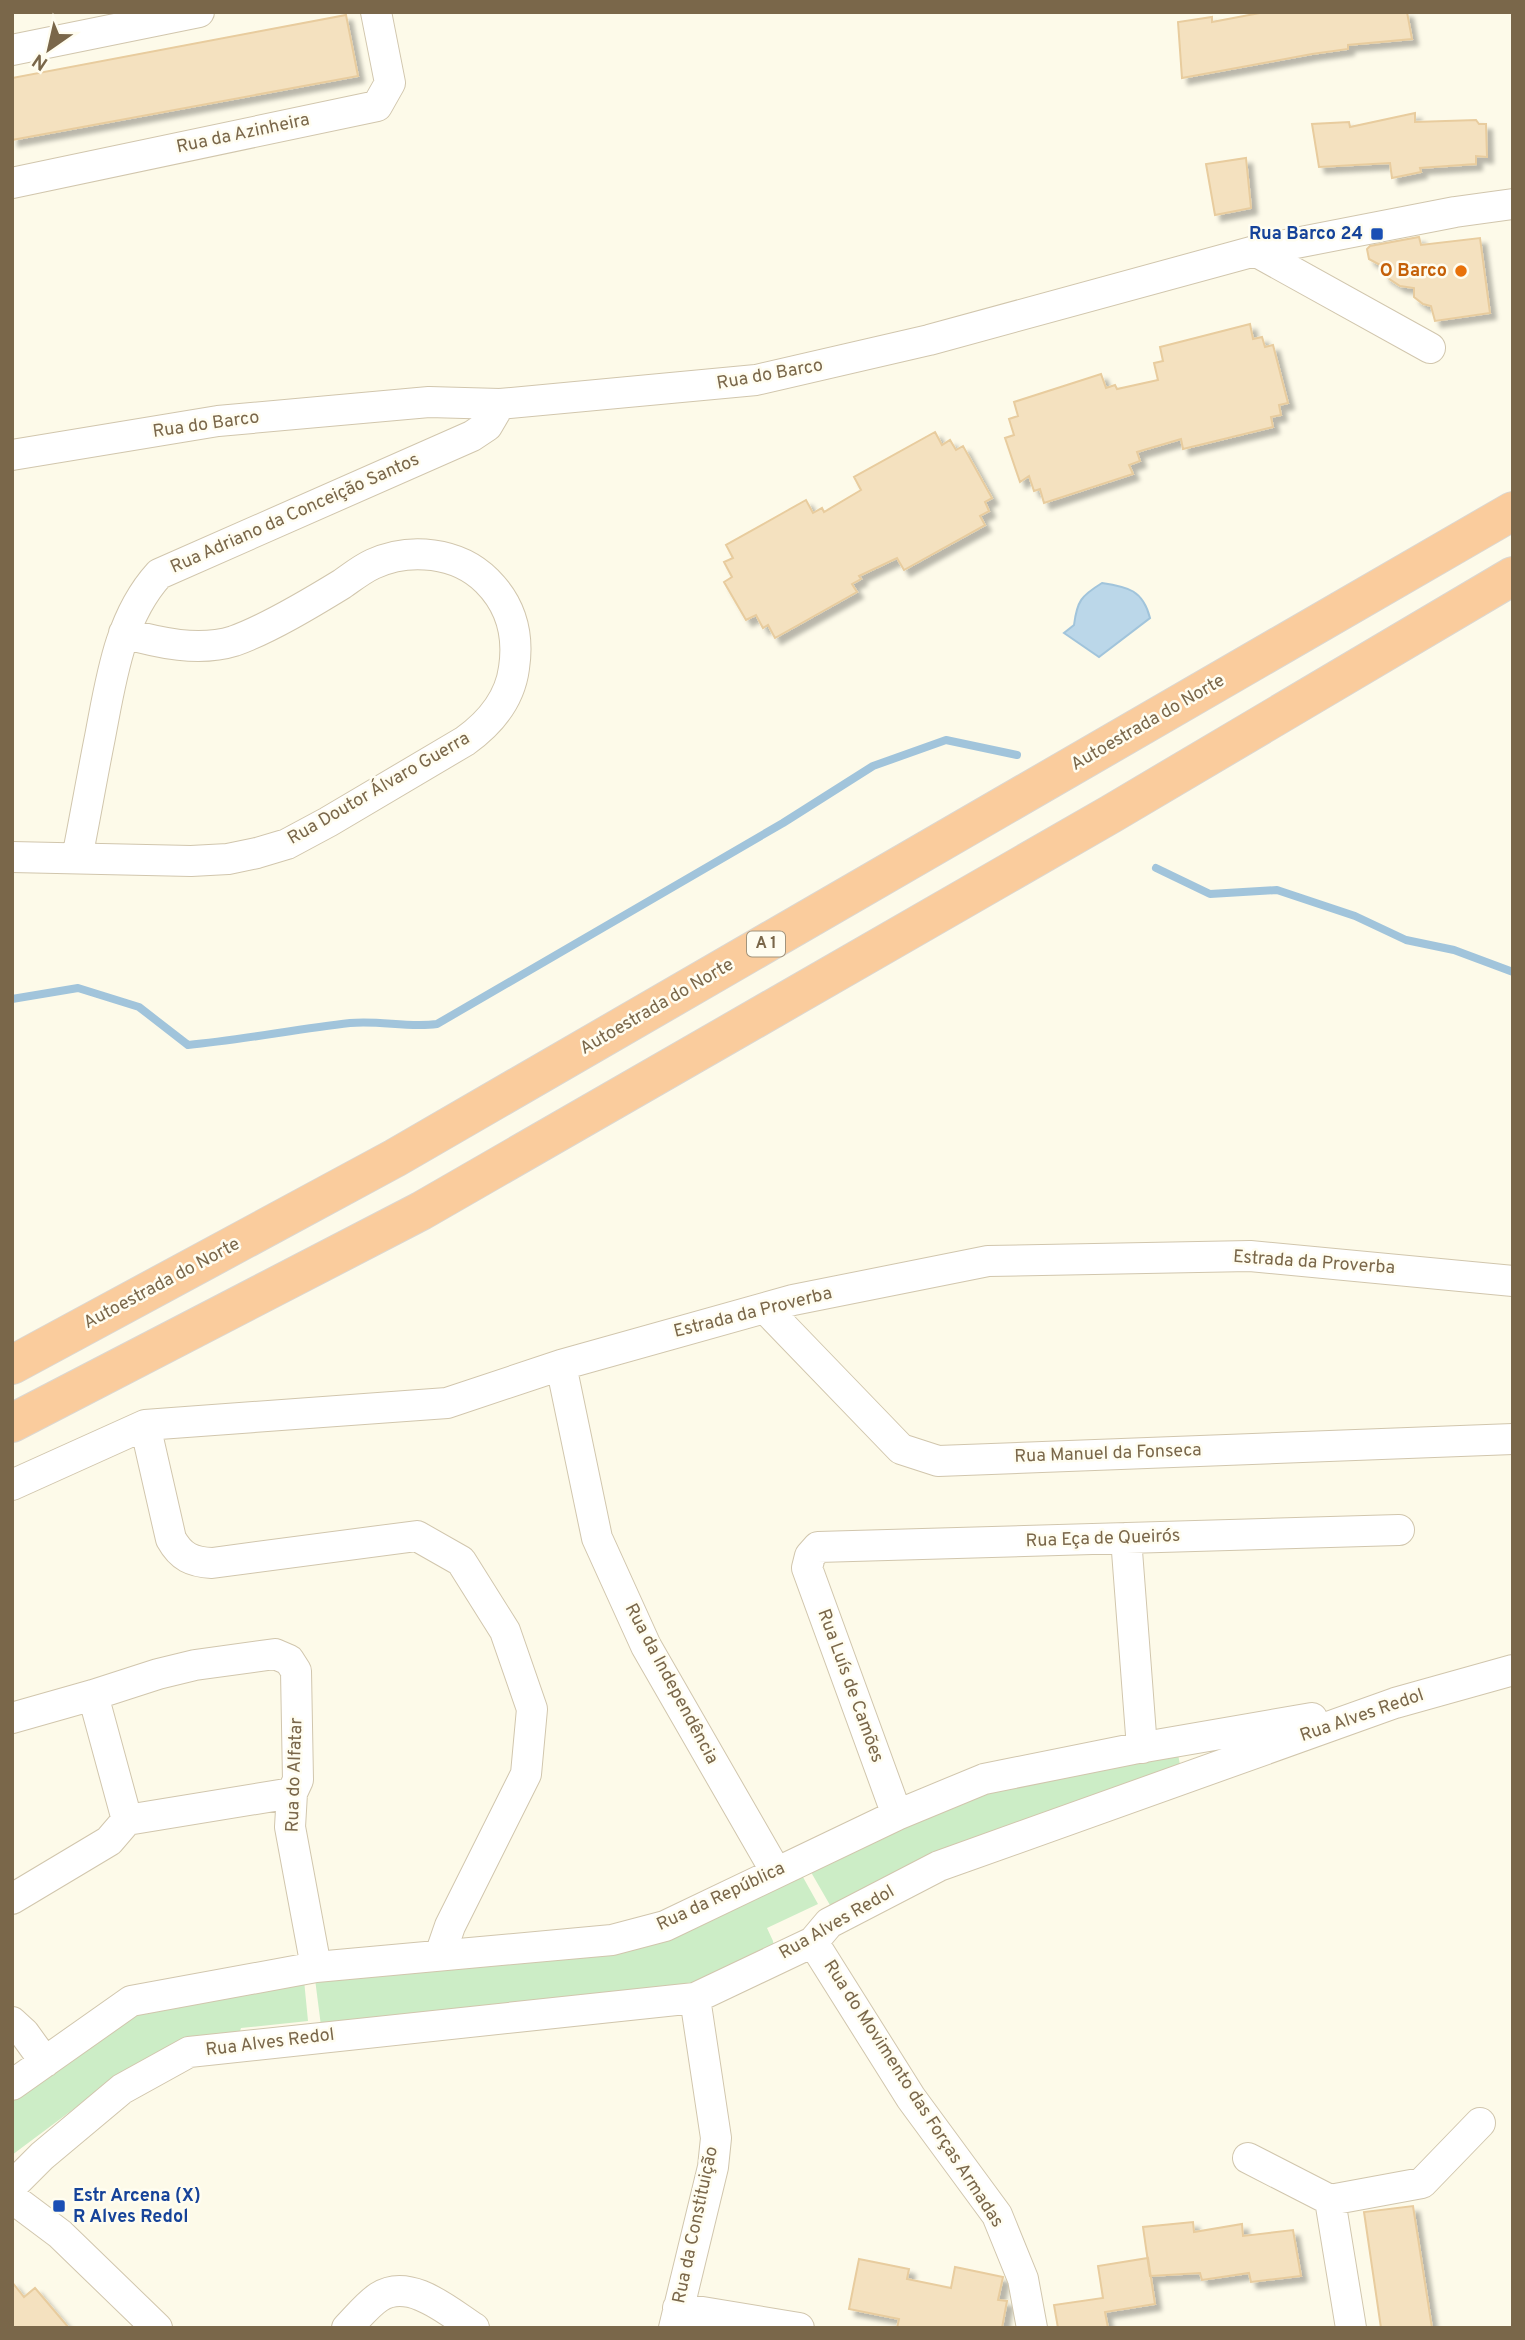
<svg xmlns="http://www.w3.org/2000/svg" width="1525" height="2340" font-family="Overpass,sans-serif">
  <style>
    .green { fill: #ccedc6 }
    .water { fill: #bbd7e9; stroke: #a1c4db; stroke-width: 2 }
    .lines { fill: none; stroke-linecap: round; stroke-linejoin: round }
    .stream { stroke: #a1c4db; stroke-width: 8 }
    .building { fill: #f4e1bf; stroke: #e8cc9e; stroke-width: 2; filter: url(#shadow) }
    .minor-casing { stroke: #d1c6ad; stroke-width: 32 }
    .highway-casing { stroke: #dcd7d0; stroke-width: 40 }
    .minor { stroke: #fff; stroke-width: 30 }
    .highway { stroke: #facc9d; stroke-width: 38 }
    .transit-dot { fill: #1a4fb4; stroke: #fffdf0; stroke-width: 2.5 }
    .food-dot { fill: #e8710a; stroke: #fffdf0; stroke-width: 2.5 }
    .labels { text-anchor: middle; dominant-baseline: central; stroke-width: 5; stroke-linejoin: round; paint-order: stroke }
    .shield { fill: #fffdf0; stroke: #a2947c; stroke-width: 2 }
    .shield-label { font-size: 16px; font-weight: bold; fill: #7a674a }
    .street-label { font-size: 18px; fill: #7a674a; stroke: #fffdf0 }
    .transit-label { font-size: 18px; font-weight: bold; fill: #164399; stroke: #fffdf0; text-anchor: end }
    .food-label { font-size: 18px; font-weight: bold; fill: #c56008; stroke: #fffdf0; text-anchor: end }
  </style>
  <defs>
    <filter id="shadow"><feDropShadow dx="6" dy="6" stdDeviation="2" flood-color="#0004"/></filter>
  </defs>
  <rect width="100%" height="100%" fill="#fdfae9"/>
  <!-- green -->
  <path class="green" d="M1177,1749L1181,1770L834,1912L808,1867L996,1785Z
    M799,1870L818,1904L767,1928L773,1941L775,1952L664,1993L321,2026L315,1979L620,1948Z
    M304,1980L308,2021L241,2028L238,2038L83,2102L12,2155V2098L140,2009Z"/>
  <!-- water -->
  <path class="water" d="M1102,583C1128,587 1143,590 1150,618L1099,657L1064,633L1074,625C1077,601 1081,596 1102,583Z"/>
  <g class="lines">
    <!-- stream -->
    <path class="stream" d="M1156,868L1210,894L1277,890L1355,916L1406,940L1454,950L1513,972
      M12,999L78,988L139,1007L188,1045C242,1040 296,1029 350,1023C379,1020 408,1028 437,1024L783,823L873,766L946,740L1017,755"/>
  </g>
  <!-- building -->
  <path class="building" d="M1265,12H1407L1412,39L1348,45V49L1312,54L1182,78L1178,22L1212,17V22Z
    M346,15L358,76L12,140V78Z
    M1415,113V122L1476,120L1479,124H1486L1487,157L1476,156V164L1420,168L1421,172L1392,178L1390,163L1319,167L1312,124L1349,122L1350,127Z
    M1246,158L1251,208L1215,215L1206,164Z
    M1419,237L1421,245L1480,238L1490,313L1435,321L1431,306L1423,304L1414,297V288L1400,286L1385,276L1382,266L1369,259L1367,249L1370,246Z
    M1250,324L1253,339L1262,337L1265,347L1273,345L1288,403L1279,405L1281,415L1271,417L1273,427L1183,449L1181,439L1137,452L1140,461L1129,465L1133,474L1044,503L1040,489L1034,491L1029,476L1020,482L1005,438L1014,435L1009,419L1018,416L1014,402L1101,374L1106,388L1115,385L1117,389L1158,380L1154,363L1163,361L1160,347Z
    M935,432L942,445L950,440L956,450L963,446L992,498L985,502L989,511L980,516L985,525L904,570L897,558L859,576L861,579L852,584L857,592L775,638L768,625L763,628L756,615L746,620L724,582L732,577L724,562L733,558L726,545L806,500L813,513L822,508L824,512L861,490L854,477Z
    M1413,2206L1432,2328H1381L1364,2212Z
    M1193,2222L1194,2232L1242,2224L1243,2236L1293,2230L1301,2276L1251,2282L1249,2273L1202,2280L1200,2273L1150,2276L1143,2227Z
    M1148,2258L1155,2304L1105,2312L1108,2328H1058L1054,2305L1103,2298L1098,2266Z
    M859,2259L909,2269L907,2279L951,2288L955,2267L1003,2277L998,2300L1007,2301L1002,2328H897L899,2319L849,2309Z
    M12,2282L24,2297L35,2288L69,2328H12Z"/>
  <g class="lines">
    <defs>
      <path id="minor" d="M12,50L199,12
        M12,183L377,106L390,83L376,12
        M1255,251L1430,348
        M12,455L218,421L429,402L500,404L756,380L929,340L1255,251L1455,212L1513,204
        M12,857L191,861L228,859L257,853L287,844L328,822L465,741C490,723 510,699 514,668C519,635 511,605 487,581C458,552 410,547 373,564C362,569 352,577 342,584C311,603 268,629 234,641C199,652 159,643 124,633
        M77,858C85,818 92,777 100,737C111,680 119,618 159,574L472,436L487,426L500,404
        M765,1308L901,1449L938,1461L1513,1439
        M561,1365L597,1538L646,1646L776,1872
        M145,1425L171,1539C181,1557 192,1562 212,1563L417,1536L461,1561L505,1631L532,1709L526,1774L450,1926L440,1955
        M12,1485L145,1425L447,1403L561,1365L793,1300L988,1261L1250,1256L1513,1281
        M1126,1538L1142,1748
        M93,1695L127,1820
        M12,1718L93,1695L158,1674L195,1665L275,1654L289,1660L296,1671L298,1780L292,1793L290,1827L316,1967
        M897,1815L807,1568L810,1556L818,1547L1399,1530
        M12,1899L109,1841L127,1820L292,1793
        M813,1942L911,2098L997,2215L1023,2279L1032,2328
        M12,2022L24,2033L45,2062
        M12,2085L131,2001L316,1967L612,1940L665,1926L897,1815L984,1779L1133,1749L1312,1718
        M1248,2158L1330,2200
        M12,2186L42,2156L122,2089L189,2052L695,1998L813,1942L829,1923L939,1866L1395,1703L1513,1670
        M12,2198L60,2234L157,2328
        M678,2308L799,2328
        M347,2328C357,2318 368,2304 379,2297C410,2277 449,2312 474,2328
        M674,2328L713,2167L716,2138L695,1998
        M1351,2328L1330,2200L1422,2183L1480,2123"/>
      <path id="highway" d="M12,1365L395,1158L1513,511
        M12,1423L421,1211L1111,814L1513,576"/>
    </defs>
    <!-- minor casing -->
    <use href="#minor" class="minor-casing"/>
    <!-- highway casing -->
    <use href="#highway" class="highway-casing"/>
    <!-- minor -->
    <use href="#minor" class="minor"/>
    <!-- highway -->
    <use href="#highway" class="highway"/>
  </g>
  <!-- markers -->
  <g class="transit-dot">
    <rect x="1370" y="227" width="14" height="14" rx="3.5"/>
    <rect x="52" y="2199" width="14" height="14" rx="3.5"/>
  </g>
  <circle class="food-dot" cx="1461" cy="271" r="7"/>
  <g class="labels">
    <!-- shield labels -->
    <rect class="shield" x="747" y="931.5" width="38" height="25" rx="5"/>
    <g class="shield-label">
      <text x="766" y="944">A 1</text>
    </g>
    <!-- street labels -->
    <g class="street-label">
      <text transform="translate(243 134) rotate(-12)">Rua da Azinheira</text>
      <text transform="translate(770 375) rotate(-10)">Rua do Barco</text>
      <text transform="translate(206 425) rotate(-8)">Rua do Barco</text>
      <text transform="translate(295 514) rotate(-24)">Rua Adriano da Conceição Santos</text>
      <text transform="translate(1148 723) rotate(-30)">Autoestrada do Norte</text>
      <text transform="translate(379 789) rotate(-30)">Rua Doutor Álvaro Guerra</text>
      <text transform="translate(657 1007) rotate(-30)">Autoestrada do Norte</text>
      <text transform="translate(1314 1263) rotate(4)">Estrada da Proverba</text>
      <text transform="translate(162 1284) rotate(-28)">Autoestrada do Norte</text>
      <text transform="translate(753 1313) rotate(-14)">Estrada da Proverba</text>
      <text transform="translate(1108 1454) rotate(-2)">Rua Manuel da Fonseca</text>
      <text transform="translate(1103 1539) rotate(-2)">Rua Eça de Queirós</text>
      <text transform="translate(671 1684) rotate(62)">Rua da Independência</text>
      <text transform="translate(850 1686) rotate(70)">Rua Luís de Camões</text>
      <text transform="translate(1362 1716) rotate(-19)">Rua Alves Redol</text>
      <text transform="translate(295 1775) rotate(-88)">Rua do Alfatar</text>
      <text transform="translate(721 1897) rotate(-25)">Rua da República</text>
      <text transform="translate(837 1923) rotate(-30)">Rua Alves Redol</text>
      <text transform="translate(270 2043) rotate(-7)">Rua Alves Redol</text>
      <text transform="translate(913 2094) rotate(57)">Rua do Movimento das Forças Armadas</text>
      <text transform="translate(696 2225) rotate(-78)">Rua da Constituição</text>
    </g>
    <!-- transit labels -->
    <g class="transit-label">
      <text x="1363" y="234">Rua Barco 24</text>
      <text x="73" y="2196" text-anchor="start">Estr Arcena (X)<tspan x="73" dy="21">R Alves Redol</tspan></text>
    </g>
    <!-- food labels -->
    <g class="food-label">
      <text x="1447" y="271">O Barco</text>
    </g>
  </g>
  <!-- border -->
  <rect width="1525" height="2340" fill="none" stroke="#7a674a" stroke-width="28"/>
  <!-- north arrow -->
  <g transform="translate(49 49) rotate(214)" stroke="#fffdf0" stroke-width="5" paint-order="stroke">
  <path d="M0-5L12 26L0 18L-12 26Z" fill="#7a674a"/>
  <text y="-10" font-size="19" font-weight="bold" text-anchor="middle" fill="#7a674a">N</text>
  </g>
</svg>
